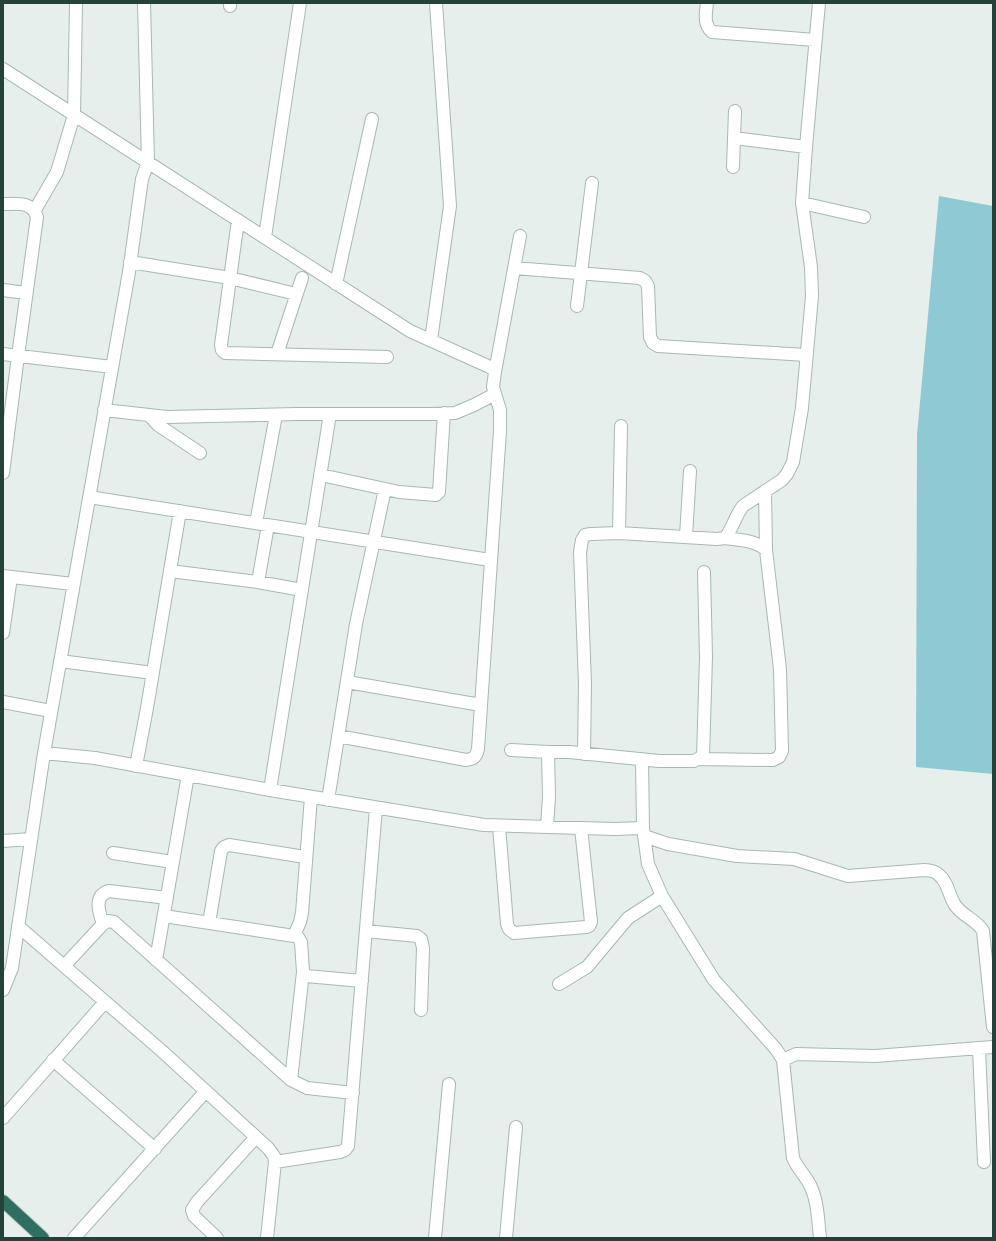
<svg xmlns="http://www.w3.org/2000/svg" width="996" height="1241" font-family="'Open Sans',sans-serif">
  <style>
    .water { fill: #8ec9d4 }
    .lines { fill: none; stroke-linecap: round; stroke-linejoin: round }
    .minor-casing { stroke: #a8b8b2; stroke-width: 14 }
    .highway-casing { stroke: #c2cac8; stroke-width: 14 }
    .minor { stroke: #fff; stroke-width: 12 }
    .highway { stroke: #2f6f62; stroke-width: 12 }
  </style>
  <rect width="100%" height="100%" fill="#e6efeb"/>
  <!-- water -->
  <path class="water" d="M939,196L993,206V774L916,767L917,435Z"/>
  <g class="lines">
    <defs>
      <path id="minor" d="M707,3C706,13 703,24 712,32L815,40
        M230,6V3
        M3,69L410,331L492,368L495,372L493,387L500,410V431L478,749C476,757 474,759 466,760L338,736
        M734,138L806,147
        M733,167L735,111
        M802,203L864,217
        M3,204C17,204 32,201 37,217L18,356L3,473
        M35,210L57,172L74,115L76,3
        M238,220L221,345L222,350L225,353L387,357
        M265,237L300,3
        M130,262L230,278L296,294
        M514,268L640,278L645,281L648,286L650,337L653,343L658,346L806,355
        M336,284L372,119
        M3,290L26,293
        M577,306L592,183
        M431,340L450,206L436,3
        M3,354L112,367
        M277,354L302,278
        M495,372L520,236
        M104,410L167,417L297,414H433L455,413L474,405L495,394
        M149,415L158,425L200,453
        M321,475L399,492L436,495L439,492L444,413
        M89,497L490,560
        M256,523L276,415
        M619,533L621,426
        M686,536L690,471
        M725,538C738,540 756,540 766,550
        M170,571L258,582L302,590
        M3,576L73,584
        M258,582L268,525
        M3,633L11,577
        M60,661L153,673
        M347,682L481,705
        M3,702L51,711
        M511,750L548,752
        M44,753L95,758L270,790L484,825L614,829L643,828
        M584,754L585,684L580,552L582,540L585,535L591,534L619,533L717,539L725,538C733,528 735,516 743,506L782,480L787,474L793,462L802,408L812,296L811,267L802,203L806,147L819,3
        M642,759L643,828L648,864L662,896L714,980L776,1049L783,1060L793,1158C797,1168 805,1175 810,1185C818,1201 818,1220 820,1238
        M699,759L773,760L779,757L782,751L780,669L766,550L765,491
        M136,766L147,708L180,511
        M270,790C289,665 311,540 330,414
        M328,800L356,624L385,489
        M499,826L507,924L509,929L514,933L586,927L589,926L591,922L581,828
        M547,827L549,797L548,752H569L659,761H694L703,756L706,657L704,572
        M644,836L668,844L737,856L794,859L848,876L924,870C929,870 935,871 939,875C948,882 949,896 955,905C962,916 977,920 983,931L993,1027
        M3,841L31,839
        M113,853L173,862
        M164,916L294,936L298,937L301,942L303,972L306,976L362,981
        M209,923L221,851L224,847L229,845L305,857
        M103,924C99,912 93,896 109,891L167,898
        M18,926L163,1052L268,1148L274,1156L275,1162L267,1238
        M366,931L417,936L421,939L423,948L421,1010
        M294,936L300,922L302,913L311,797
        M156,960L188,775
        M64,966L103,924L108,921L114,922L291,1080L307,1088L353,1093
        M559,984L587,967L628,918L662,896
        M3,990L12,968L44,753L129,272L142,179L148,162L144,3
        M979,1049L984,1162
        M53,1060L155,1149
        M783,1060L796,1054L875,1056L993,1047
        M291,1080L303,972
        M3,1118L105,1002
        M275,1162L340,1152L345,1150L348,1146L376,808
        M74,1238L206,1091
        M217,1238L194,1216L192,1210L197,1202L256,1137
        M435,1238L449,1084
        M506,1238L516,1127"/>
      <path id="highway" d="M3,1201L43,1238"/>
    </defs>
    <!-- minor casing -->
    <use href="#minor" class="minor-casing"/>
    <!-- highway casing -->
    <use href="#highway" class="highway-casing"/>
    <!-- minor -->
    <use href="#minor" class="minor"/>
    <!-- highway -->
    <use href="#highway" class="highway"/>
  </g>
  <!-- border -->
  <rect width="996" height="1241" fill="none" stroke="#24423a" stroke-width="8"/>
</svg>
